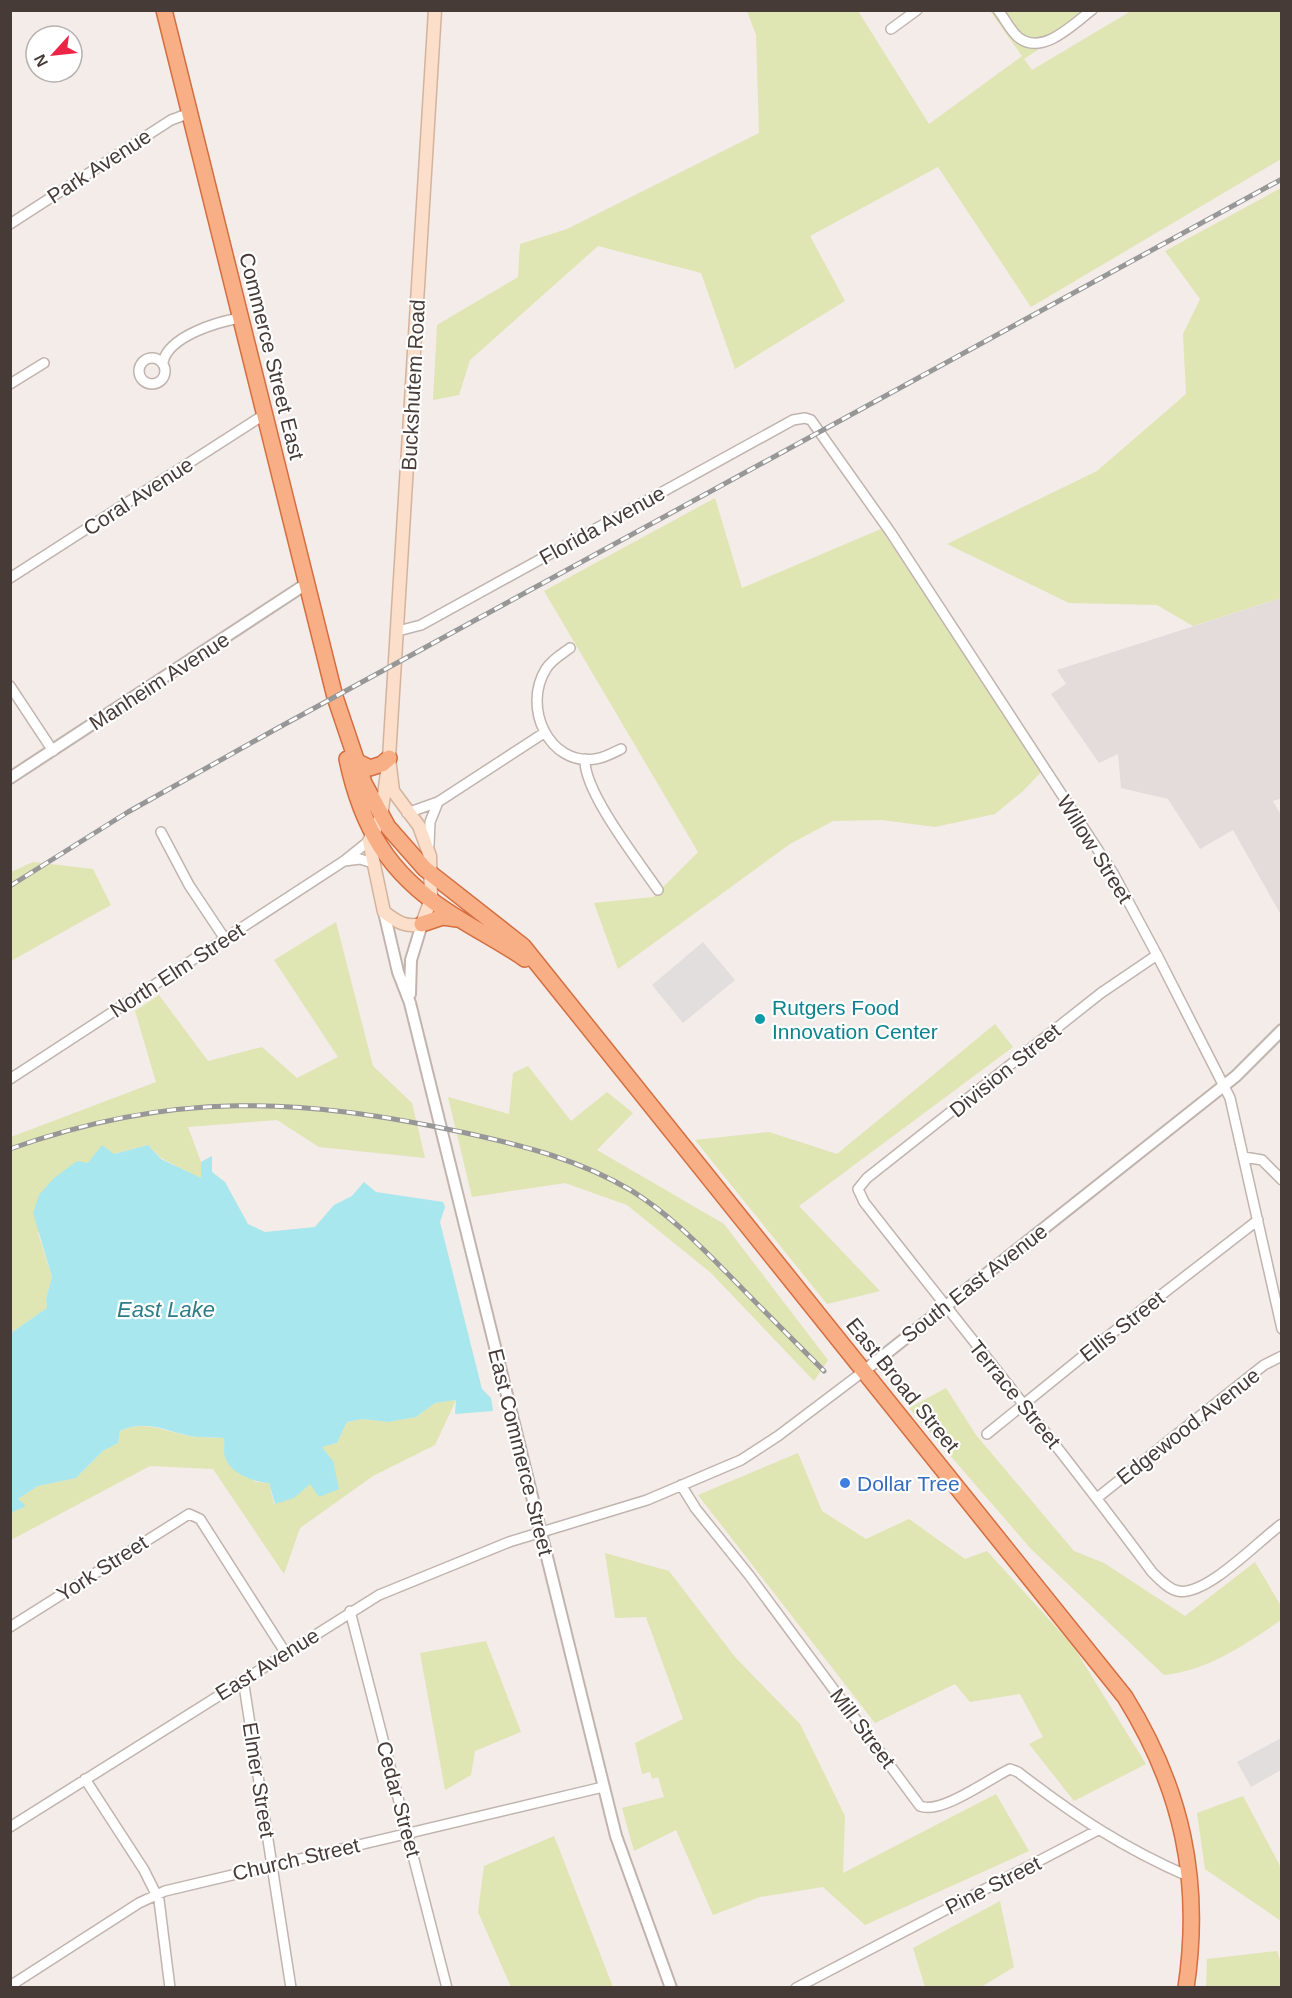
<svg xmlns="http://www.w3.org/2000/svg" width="1292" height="1998" font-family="Arial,sans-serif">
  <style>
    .industrial { fill: #e3dcda }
    .green { fill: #dfe5b3 }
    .parking { fill: #e2dedd }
    .water { fill: #a8e7ed }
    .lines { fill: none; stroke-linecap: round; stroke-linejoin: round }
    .minor-casing { stroke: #c1b4ae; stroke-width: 12 }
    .tertiary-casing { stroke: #c1b4ae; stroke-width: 14 }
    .secondary-casing { stroke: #d4b39d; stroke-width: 15 }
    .trunk-casing { stroke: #d56e40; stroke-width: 18 }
    .minor { stroke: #fff; stroke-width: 9 }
    .tertiary { stroke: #fff; stroke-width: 10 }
    .secondary { stroke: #fcdfca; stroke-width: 12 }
    .trunk { stroke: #f8af86; stroke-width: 15 }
    .rail-casing { stroke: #979797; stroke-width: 5 }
    .rail { stroke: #fff; stroke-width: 3; stroke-dasharray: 9; stroke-linecap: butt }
    .culture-dot { fill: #0f9aa8; stroke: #fff; stroke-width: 2 }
    .shop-dot { fill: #3f7fe0; stroke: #fff; stroke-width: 2 }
    .labels { text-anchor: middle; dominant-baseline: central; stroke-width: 4.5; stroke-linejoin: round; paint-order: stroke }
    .street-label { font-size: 21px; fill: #463b37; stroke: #fff }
    .culture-label { font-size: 21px; fill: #0d838f; stroke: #fff; text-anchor: start }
    .shop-label { font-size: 21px; fill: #366cbe; stroke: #fff; text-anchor: start }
    .water-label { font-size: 22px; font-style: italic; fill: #2d7d86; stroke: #fff }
  </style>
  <rect width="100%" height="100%" fill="#f3ece8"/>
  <!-- industrial -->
  <path class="industrial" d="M1281,598L1282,798L1273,801L1281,815V915L1233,830L1200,849L1168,799L1121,788L1118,754L1099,763L1051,694L1066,684L1057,670Z"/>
  <!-- green -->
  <path class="green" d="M747,11H858L929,124L1022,56L990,11H1096L1024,59L1032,70L1131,11H1281V159L1031,307L938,167L810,236L845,301L735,369L701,273L598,246L470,360L459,395L433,400L437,325L518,277L520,244L567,229L759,133L756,35Z
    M1281,188V598L1193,626L1157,605L1069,603L947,544L1097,471L1186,394L1183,334L1200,299L1165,251Z
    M715,498L742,588L881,529L1045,768L1023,791L995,814L935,827L882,820L833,821L790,844L618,969L594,903L653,897L698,852L544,591Z
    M33,862L93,869L111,905L11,961V872Z
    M336,922L373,1066L412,1103L425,1158L319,1147L277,1120L188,1127L201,1162V1179L161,1158L148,1145L114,1154L38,1233L52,1277L46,1299L47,1308L11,1333V1137L156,1082L135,1011L159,995L208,1061L262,1047L297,1078L338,1057L274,960Z
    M995,1024L1013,1047L799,1206L880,1291L827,1304L695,1140L769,1132L837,1154Z
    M528,1066L571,1121L607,1092L633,1113L597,1150L724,1224L828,1360L814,1381L711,1273L627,1205L565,1183L472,1197L448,1097L509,1114L513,1073Z
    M946,1388L976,1435L1074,1551L1104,1563L1185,1616L1255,1562L1281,1606V1620C1246,1644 1209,1670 1164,1675L1031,1549L909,1408Z
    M456,1400L435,1445L373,1476L300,1528L284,1574L213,1469L150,1466L11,1540V1513L25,1506L18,1499L38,1486L76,1478L103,1451L118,1443L120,1431C145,1419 165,1432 190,1436C201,1438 213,1437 224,1438L225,1458L256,1482L269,1483L274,1504C310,1493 311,1480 321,1447L337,1443L347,1422L363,1419L388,1422L416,1417L435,1403Z
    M798,1453L822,1511L866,1539L909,1519L965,1559L987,1551L1073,1646L1146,1764L1074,1801L1029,1744L1043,1737L1020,1694L970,1702L955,1684L875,1723L698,1495Z
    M605,1553L669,1571L735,1657L800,1724L845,1816L843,1873L996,1794L1029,1851L865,1925L823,1887L760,1897L713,1915L676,1830L634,1851L622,1808L664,1797L658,1777L652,1779L650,1772L642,1774L635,1743L683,1719L646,1617L615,1618Z
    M486,1641L521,1732L475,1751L471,1775L445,1790L420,1653Z
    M1243,1796L1279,1864L1282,1876L1281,1921L1205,1869L1197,1813Z
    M554,1836L613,1987H511L478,1912L484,1866Z
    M1000,1901L1014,1967L981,1987H925L913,1948Z
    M1277,1951L1281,1963V1987H1206L1207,1959Z"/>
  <!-- parking -->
  <path class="parking" d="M703,942L735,980L683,1023L652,985Z
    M1281,1738V1770L1251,1787L1237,1762Z"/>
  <!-- water -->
  <path class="water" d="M102,1145L114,1154L148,1145L161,1159L201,1178V1162L212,1156V1172L225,1182L248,1224L265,1232L315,1227L334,1205L352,1196L364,1182L376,1192L443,1202L445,1207L440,1222L482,1389L491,1398L493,1411L455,1414L456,1400L435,1403L416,1417L388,1422L363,1419L347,1422L337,1443L322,1447L333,1461L339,1489L319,1497L310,1484L294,1498L275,1504L269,1483C254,1482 230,1474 225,1457C223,1452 225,1444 224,1438C213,1437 201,1438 190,1436C166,1431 145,1419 120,1431L118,1443L103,1451L76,1478L38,1486L18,1499L26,1506L11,1513V1333L47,1308L46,1299L52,1277L33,1213L39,1195L54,1178L77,1161L88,1163Z"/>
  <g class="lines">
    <defs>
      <path id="minor" d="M998,10C1005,19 1010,30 1018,37C1042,57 1073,24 1092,10
        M891,29L917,10
        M10,224L171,120L190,113
        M139 371a13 13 0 1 1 26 0a13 13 0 1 1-26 0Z
        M163,362C169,336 217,322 240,318
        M10,384L44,363
        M10,578L265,414
        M398,631L421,625L793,420L805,418L811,420L891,533L1113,873L1157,955L1230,1098L1282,1329
        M570,648C562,654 551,660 546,669C522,707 549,766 595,759C604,758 613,753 621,749
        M10,686L53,751
        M585,759C583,791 639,862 658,890
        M407,813L438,802L544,733
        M161,832L189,885L225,939
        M429,845L430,822L438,802
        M344,861L360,859L373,863
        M1157,955L1101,993L867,1178L858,1189L864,1202C960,1325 1059,1446 1152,1572C1159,1579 1168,1589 1178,1591C1206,1597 1259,1540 1282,1524
        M10,1079L344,861L369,841
        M1244,1157L1262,1160L1282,1180
        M987,1434L1098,1344L1258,1220
        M681,1485L696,1509L749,1575L920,1806C941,1815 990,1778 1010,1769L1018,1772C1075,1816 1123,1848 1190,1877
        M1097,1498L1264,1365L1282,1356
        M350,1611L447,1988
        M10,1627L189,1514L200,1519L285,1652
        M243,1679L291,1988
        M85,1779L144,1870L159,1900L170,1988
        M10,1827L379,1595L509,1542L647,1500L741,1460L778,1436L864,1371
        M10,1986L139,1903L165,1891L603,1787
        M796,1988L1098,1830"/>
      <path id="tertiary" d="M10,778L306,584
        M384,912L398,972L410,1003L616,1836L671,1988
        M410,994L411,960L422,924
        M864,1371L1236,1076L1282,1030"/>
      <path id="secondary" d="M389,758L393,791L419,826L430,856L431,899L422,924C406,928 397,922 384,912L369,841L381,817L389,758L435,10"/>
      <path id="trunk" d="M164,10L335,697L364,783L388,827L425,869L523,946L1125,1697C1182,1789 1202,1880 1186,1988
        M347,759C361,826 388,873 447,911C472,928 499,941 525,959
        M356,761L370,768L382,764L389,758
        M422,924L443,917L457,919"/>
    </defs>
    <!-- minor casing -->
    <use href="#minor" class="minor-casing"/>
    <!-- tertiary casing -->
    <use href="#tertiary" class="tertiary-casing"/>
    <!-- secondary casing -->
    <use href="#secondary" class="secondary-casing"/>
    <!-- trunk casing -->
    <use href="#trunk" class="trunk-casing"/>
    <!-- minor -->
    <use href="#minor" class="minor"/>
    <!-- tertiary -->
    <use href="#tertiary" class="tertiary"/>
    <!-- secondary -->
    <use href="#secondary" class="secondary"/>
    <!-- trunk -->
    <use href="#trunk" class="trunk"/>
    <defs>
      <path id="rail" d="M10,886L128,812L276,729L1282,179
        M10,1149C172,1091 300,1097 466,1133C525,1146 580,1160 632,1191C669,1214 698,1244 728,1274C760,1307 792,1339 824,1371"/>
    </defs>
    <!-- rail casing -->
    <use href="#rail" class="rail-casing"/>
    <!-- rail -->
    <use href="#rail" class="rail"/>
  </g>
  <!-- markers -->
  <circle class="culture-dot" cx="760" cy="1019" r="6"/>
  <circle class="shop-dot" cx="845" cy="1483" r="6"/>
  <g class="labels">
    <!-- street labels -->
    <g class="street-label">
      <text transform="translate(99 166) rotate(-33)">Park Avenue</text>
      <text transform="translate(272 356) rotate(76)">Commerce Street East</text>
      <text transform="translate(413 385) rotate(-87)">Buckshutem Road</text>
      <text transform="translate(138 496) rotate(-33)">Coral Avenue</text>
      <text transform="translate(602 525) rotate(-29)">Florida Avenue</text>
      <text transform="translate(159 681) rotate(-33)">Manheim Avenue</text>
      <text transform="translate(1095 849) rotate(58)">Willow Street</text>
      <text transform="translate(177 970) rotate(-33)">North Elm Street</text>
      <text transform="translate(1005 1070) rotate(-39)">Division Street</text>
      <text transform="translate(974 1283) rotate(-38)">South East Avenue</text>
      <text transform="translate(1122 1326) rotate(-38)">Ellis Street</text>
      <text transform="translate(903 1385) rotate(51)">East Broad Street</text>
      <text transform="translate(1015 1394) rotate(51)">Terrace Street</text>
      <text transform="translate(1188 1426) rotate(-38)">Edgewood Avenue</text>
      <text transform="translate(521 1452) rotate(76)">East Commerce Street</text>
      <text transform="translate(102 1568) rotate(-33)">York Street</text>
      <text transform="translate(267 1664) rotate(-32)">East Avenue</text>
      <text transform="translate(863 1728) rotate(53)">Mill Street</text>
      <text transform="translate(259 1780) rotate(81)">Elmer Street</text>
      <text transform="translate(399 1799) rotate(75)">Cedar Street</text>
      <text transform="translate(296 1859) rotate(-13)">Church Street</text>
      <text transform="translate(993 1885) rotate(-27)">Pine Street</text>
    </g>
    <!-- culture labels -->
    <g class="culture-label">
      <text x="772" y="1007">Rutgers Food<tspan x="772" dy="24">Innovation Center</tspan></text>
    </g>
    <!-- shop labels -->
    <g class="shop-label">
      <text x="857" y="1483">Dollar Tree</text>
    </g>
    <!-- water labels -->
    <g class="water-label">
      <text x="166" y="1309">East Lake</text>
    </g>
  </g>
  <!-- border -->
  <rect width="1292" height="1998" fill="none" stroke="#463b37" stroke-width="24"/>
  <!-- north arrow -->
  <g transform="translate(54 54) rotate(243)"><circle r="28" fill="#ffffff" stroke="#b5b1af" stroke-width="1.5"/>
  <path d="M0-4.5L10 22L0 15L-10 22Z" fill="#ee2447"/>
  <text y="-9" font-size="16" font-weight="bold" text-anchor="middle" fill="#463b37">N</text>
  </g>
</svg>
